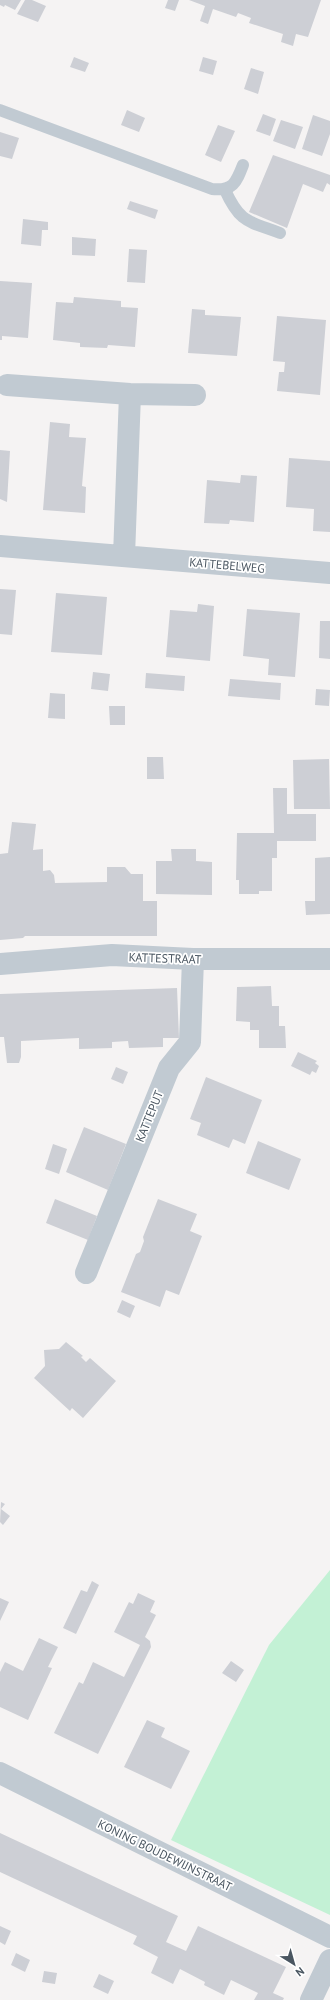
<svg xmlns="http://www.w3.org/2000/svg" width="330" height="2000" font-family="'PT Sans',sans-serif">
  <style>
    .green { fill: #c3f1d5 }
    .building { fill: #cdcfd5 }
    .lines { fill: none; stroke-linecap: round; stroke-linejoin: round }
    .service { stroke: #c1cad2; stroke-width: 12 }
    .minor { stroke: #c1cad2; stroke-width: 22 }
    .labels { text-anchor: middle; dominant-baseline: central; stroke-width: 3.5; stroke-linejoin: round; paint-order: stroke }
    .street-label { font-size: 12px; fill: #4a5661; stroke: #fff }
  </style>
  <rect width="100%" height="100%" fill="#f5f3f3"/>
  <!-- green -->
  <path class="green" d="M330,1570V1915L171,1840L269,1645Z"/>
  <!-- building -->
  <path class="building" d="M0,0H21L15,10L5,5L4,7L0,5Z
    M25,0H32L46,6L38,22L17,14Z
    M168,0H179L175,11L165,8Z
    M189,0H321L308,37L296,34L293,46L281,42L283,34L249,23L251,18L238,13L236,17L213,9L208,24L200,21L205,6Z
    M74,57L89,63L85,72L70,67Z
    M203,57L217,61L213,75L199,71Z
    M251,68L264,72L258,94L244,89Z
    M127,110L145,118L139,132L121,125Z
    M263,114L276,119L270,136L256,131Z
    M313,115L330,121V134L322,156L302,149Z
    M281,120L303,127L295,149L273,141Z
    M218,125L235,131L221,162L205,155Z
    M0,132L19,138L12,159L0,156Z
    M273,155L330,175V185L327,183L323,192L303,184L287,228L249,212Z
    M130,201L158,210L155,219L127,209Z
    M23,219L48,222V230H42L41,246L21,244Z
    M72,237L96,239L95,256L72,255Z
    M129,249L147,250L145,283L127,282Z
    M0,281L32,283L28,338L2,336V340H0Z
    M74,297L121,301V307L138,308L135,347L108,345L107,348L80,347V343L53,340L56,302L73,303Z
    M192,309L205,310V315L241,317L237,356L188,353Z
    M277,316L326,320L320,395L277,391L279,372H284L285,362L273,361Z
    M50,422L70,424L69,437L86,438L82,486L86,487L85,513L43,510Z
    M0,450L10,451L7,502L0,499Z
    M289,458L330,461V532L313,531L314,509L286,507Z
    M241,475L257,476L254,522L230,520L229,524L204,523L207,480L240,483Z
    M0,589L16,590L12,635L0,634Z
    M56,593L107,597L102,655L51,652Z
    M198,604L214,606L210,661L166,657L170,610L197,612Z
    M247,609L300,613L295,677L268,675L269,659L243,656Z
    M320,621H330V659L319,658Z
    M93,672L110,674L108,691L91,689Z
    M146,673L185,676L184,691L145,688Z
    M230,679L281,683L280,700L228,696Z
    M316,689L330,690L329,706L315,705Z
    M50,693L65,694V719L48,718Z
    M109,706H125V725H110Z
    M147,757H163L164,779H147Z
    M329,759L330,809H294L293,760Z
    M273,788H287V814H316V841H277V858H272V891H259V894H239V880H236L237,833H274Z
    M12,822L36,824L33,850L43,849V871L50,870L54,875L55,883L107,882V867H125L131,874H143V901H157V936H25L23,938L0,940V854L8,853Z
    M171,849H196V861L212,862V895L156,894V861H172Z
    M330,857V914L306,915L305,901H315V858Z
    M271,986L272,1006H279V1026H285L286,1048H259V1030H250V1022L236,1021L237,987Z
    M177,988L179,1038H163V1047L129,1048L128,1041L112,1042V1048L79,1049V1038L21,1041V1057L19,1063H7L4,1037H0V994Z
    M298,1052L317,1061L315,1063L319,1066L316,1073L312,1071L310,1075L291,1066Z
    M116,1067L128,1072L123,1084L111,1079Z
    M206,1077L262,1100L245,1144L233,1139L229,1148L197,1135L201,1123L190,1119Z
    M84,1127L126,1144L108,1190L66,1172Z
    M258,1141L301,1159L289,1190L246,1173Z
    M53,1144L67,1149L59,1174L45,1169Z
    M55,1199L97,1216L88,1240L46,1223Z
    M158,1199L197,1214L190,1231L202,1236L179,1295L166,1290L160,1307L121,1292L136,1254L140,1252L144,1241L143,1237Z
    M122,1300L135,1306L130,1318L117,1312Z
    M66,1342L83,1356L81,1357L86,1362L90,1358L116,1381L83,1418L72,1408L70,1411L34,1378L45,1366L44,1350L59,1349Z
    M1,1502L5,1504L1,1509L10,1516L3,1525L0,1522Z
    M92,1581L99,1585L76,1634L63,1628L81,1590L87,1592Z
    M138,1593L155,1601L150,1612L156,1615L145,1637L150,1641L151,1647L98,1754L54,1733L79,1682L83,1684L93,1662L124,1677L140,1645L114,1632L129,1602L133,1604Z
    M0,1598L9,1602L0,1621Z
    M39,1638L58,1647L48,1667L52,1668L28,1720L0,1707V1672L5,1662L23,1671Z
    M231,1661L244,1670L236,1682L222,1673Z
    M147,1720L165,1728L161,1737L190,1751L171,1789L124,1767Z
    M0,1833L178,1916L166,1942L177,1947L186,1951L198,1926L286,1967L273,1993L284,1998L283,2000H254L258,1993L231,1980L224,1995L204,1985L205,1982L180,1969L173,1984L151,1973L158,1957L133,1944L137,1936L0,1872Z
    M0,1926L11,1931L5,1945L0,1942Z
    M16,1953L30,1960L25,1972L11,1965Z
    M44,1971L57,1973L55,1984L42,1982Z
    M99,1974L114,1981L108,1994L93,1987Z"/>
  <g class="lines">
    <!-- service -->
    <path class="service" d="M0,110L212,189C233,191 236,183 243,165
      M225,190C240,223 248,221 280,233"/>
    <!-- minor -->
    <path class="minor" d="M7,385L130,394L195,395
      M0,546L330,573
      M124,556L130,394
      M0,964L112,955L193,959H330
      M86,1273L169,1068L190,1042L193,959
      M0,1773L330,1937
      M311,2000L330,1960"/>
  </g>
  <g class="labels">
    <!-- street labels -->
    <g class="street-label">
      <text transform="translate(227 565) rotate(5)">KATTEBELWEG</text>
      <text transform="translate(165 958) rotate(2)">KATTESTRAAT</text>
      <text transform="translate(149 1116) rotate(-68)">KATTEPUT</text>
      <text transform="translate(165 1855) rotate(26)">KONING BOUDEWIJNSTRAAT</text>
    </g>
  </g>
  <!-- north arrow -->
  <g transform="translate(294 1964) rotate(143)" stroke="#ffffff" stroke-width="3" paint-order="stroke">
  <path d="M0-3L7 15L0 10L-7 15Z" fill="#4a5661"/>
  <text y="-6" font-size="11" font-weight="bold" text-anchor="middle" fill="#4a5661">N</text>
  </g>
</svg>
